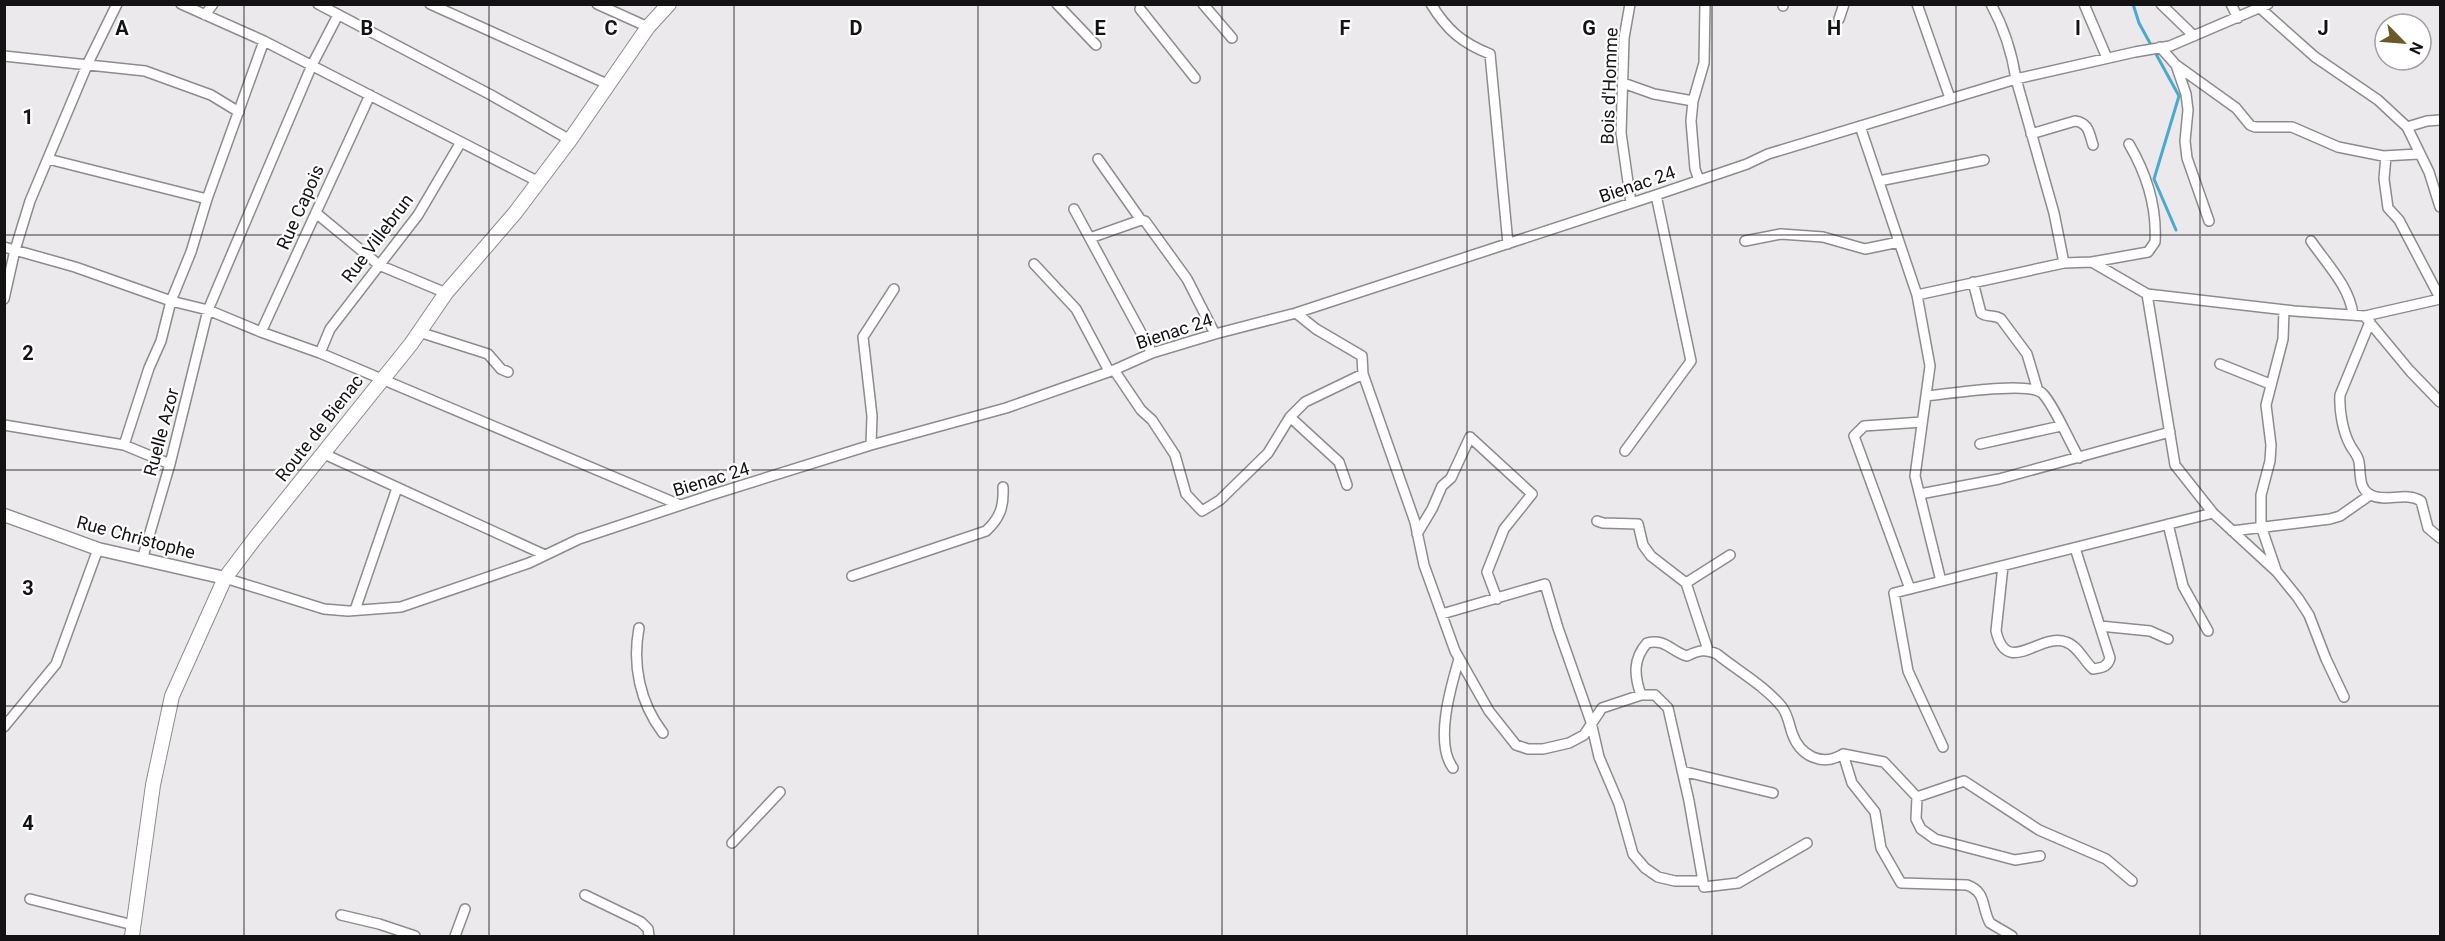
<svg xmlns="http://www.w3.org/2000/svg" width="2445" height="941" font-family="Roboto,sans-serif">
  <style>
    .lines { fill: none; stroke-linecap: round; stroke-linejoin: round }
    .stream { stroke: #48aacc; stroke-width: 3 }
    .minor-casing { stroke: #8d8b8d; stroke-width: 12 }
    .tertiary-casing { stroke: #8d8b8d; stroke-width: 15 }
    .secondary-casing { stroke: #8d8b8d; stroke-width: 16 }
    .minor { stroke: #fff; stroke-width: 9 }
    .tertiary { stroke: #fff; stroke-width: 12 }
    .secondary { stroke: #fff; stroke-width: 14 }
    .grid { fill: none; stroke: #141314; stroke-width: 1.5; stroke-opacity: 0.55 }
    .labels { text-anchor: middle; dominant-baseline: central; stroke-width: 4.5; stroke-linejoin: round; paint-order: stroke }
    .street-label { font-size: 18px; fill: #141314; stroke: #fff }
    .grid-label { font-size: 20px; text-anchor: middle; font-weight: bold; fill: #141314; stroke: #fff; stroke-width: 4.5; stroke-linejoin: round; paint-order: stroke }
  </style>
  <rect width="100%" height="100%" fill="#ebe9ec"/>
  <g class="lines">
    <!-- stream -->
    <path class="stream" d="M2133,4L2139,23L2179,96L2154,179L2176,230"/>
    <defs>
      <path id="minor" d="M181,4L264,41L537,181
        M318,4L491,95L570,140
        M430,4L607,84
        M597,4L648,27
        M1057,4L1096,45
        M1203,4L1232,38
        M1431,4C1447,30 1462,43 1490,54L1508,244
        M1630,4L1624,38L1621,133L1631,203
        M1783,4V6
        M1917,4L1950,98
        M1991,4C2004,28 2012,53 2016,79L2054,213L2064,263
        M2084,4L2107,58
        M2161,4L2194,36
        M2231,4L2238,18
        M2260,8L2315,57L2378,100L2407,127L2429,172L2440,207
        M1140,9L1195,78
        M205,15L213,4
        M1839,19L1844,4
        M2160,47L2176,65L2236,108L2250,125L2255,127H2292L2338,147L2383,156L2418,154
        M4,56L145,71L211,95L239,112
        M2176,65L2186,94L2188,110L2185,141L2187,158L2209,221
        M1623,83L1654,94L1693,101
        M1860,126L1917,295L1930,366L1915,476L1941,581
        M2407,127L2427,121L2440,120
        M2031,134L2075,121C2089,123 2089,133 2093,145
        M2386,156L2384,179L2388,208L2399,220L2440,298
        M48,159L207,199
        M1098,159L1141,220
        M1699,180L1695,169L1691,121L1693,101L1704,63L1705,4
        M1879,181L1984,160
        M1074,209L1152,353
        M316,213L379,265L446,293
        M1090,238L1141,220L1145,221L1187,279L1215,334
        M1745,241L1781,234L1823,237L1865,249L1899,242
        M2311,241C2326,263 2350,287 2353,315
        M4,247L75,267L171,301L208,310L261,332L320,353L680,505
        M2092,262L2148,252L2155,242C2157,207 2146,173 2129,144
        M1034,264L1076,309L1109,371
        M1973,282L1981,313C1987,318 1994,314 2001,319L2027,354L2038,391
        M2147,294L2175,465L2213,513L2277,572L2298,598L2309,615L2326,659L2344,697
        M1917,295L2064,263L2092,262L2147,294L2294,311L2365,316L2440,299
        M4,299L15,250L30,201L88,63L117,4
        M1296,313L1316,329L1362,356L1363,374L1415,522L1424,565L1455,651L1489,711L1516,745L1528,749H1543L1569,743L1584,735L1602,708L1641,695H1655L1668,708L1689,801L1704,887L1738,883L1807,843
        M2366,318L2410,371L2440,402
        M2370,322L2340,395C2339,411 2343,432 2350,445C2353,451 2358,455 2359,462C2361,473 2358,489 2371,495C2386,503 2406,491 2421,501L2428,528L2440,538
        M261,332L370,95
        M419,332L488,354L501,369L508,372
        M320,353L330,329L418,215L461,142
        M2220,364L2270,384
        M1114,370L1141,410L1152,420L1175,455L1186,494L1202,511L1220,500L1268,453L1290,417L1305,402L1363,374
        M1926,396C1947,394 2028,381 2042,393C2053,403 2070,443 2079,458
        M1290,417L1339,462L1347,485
        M4,425L124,445L170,464
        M1980,444L2061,426
        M124,445L149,368L161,341L171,301L191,252L207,199L264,41
        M871,445L872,416L863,337L894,289
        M1625,451L1691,361L1656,195
        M322,453L545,555
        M1920,494L1999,479L2170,432
        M1597,521L1603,523L1638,524L1643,545L1651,556L1686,583L1730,555
        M2168,524L2183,586L2208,631
        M2232,531L2330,519L2340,516L2370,495
        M1417,534L1432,509L1442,486L1451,478L1470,437L1532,494L1504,529L1487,572L1497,599
        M142,560L170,464L208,310L312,65L338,15
        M2003,566L1996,631C2007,678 2040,632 2066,642C2078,646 2084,661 2093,669C2101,668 2108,667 2110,658L2075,548
        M2276,570L2261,526V495L2270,461L2271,445L2266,405L2283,339L2284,310
        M852,576L986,531C1000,518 1004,507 1003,487
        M225,578L324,609L348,611L401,607L529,563L579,539L711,495L871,445L1006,408L1114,370L1152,353L1215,334L1296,313L1656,195L1747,164L1768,154L2016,79L2135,52L2170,46L2268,4
        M1686,583L1708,650
        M1910,589L1854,436L1864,426L1922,422
        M355,610L397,488
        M1442,614L1545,584L1558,628L1591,722L1599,757L1619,804L1633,854L1645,868L1658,877L1675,881H1703
        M2100,626L2150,631L2168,639
        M639,628C632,665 640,703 663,733
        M1641,695C1634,675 1633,659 1647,643C1665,638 1672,652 1687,656C1699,650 1705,649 1717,654C1738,671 1765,686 1782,707C1788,715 1789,724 1792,733C1800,756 1822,767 1843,754L1884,762L1917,797L1964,781L2039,830L2106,859L2132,881
        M4,727L56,664L98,549
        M1943,747L1908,671L1894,593L2213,513
        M1843,754L1852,783L1875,812L1881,848L1901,883L1967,885C1987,892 1981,907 1990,923L2012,936
        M1453,768C1434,743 1451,686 1459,659
        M1682,771L1773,793
        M1917,797L1916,819L1921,829L1935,839L2015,860L2040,856
        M732,843L780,792
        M585,895L641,922L648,929L649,936
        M30,899L133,925
        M341,915L379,924L415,936
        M455,936L465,909"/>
      <path id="tertiary" d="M4,515L98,549L225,578"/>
      <path id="secondary" d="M132,936L153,785L172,696L225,578L256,537L411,344L446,293L515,213L570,140L648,27L669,4"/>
    </defs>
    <!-- minor casing -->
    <use href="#minor" class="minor-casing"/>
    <!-- tertiary casing -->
    <use href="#tertiary" class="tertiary-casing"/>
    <!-- secondary casing -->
    <use href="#secondary" class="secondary-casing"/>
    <!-- minor -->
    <use href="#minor" class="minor"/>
    <!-- tertiary -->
    <use href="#tertiary" class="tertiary"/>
    <!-- secondary -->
    <use href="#secondary" class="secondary"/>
  </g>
  <!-- grid -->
  <path class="grid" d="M244,4V936M489,4V936M734,4V936M978,4V936M1222,4V936M1467,4V936M1712,4V936M1956,4V936M2200,4V936M4,235H2440M4,470H2440M4,706H2440"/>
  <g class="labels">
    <!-- street labels -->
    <g class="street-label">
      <text transform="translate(1609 86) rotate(-88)">Bois d'Homme</text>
      <text transform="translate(1637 184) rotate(-19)">Bienac 24</text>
      <text transform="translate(300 207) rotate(-66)">Rue Capois</text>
      <text transform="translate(377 238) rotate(-53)">Rue Villebrun</text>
      <text transform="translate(1174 331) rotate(-18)">Bienac 24</text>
      <text transform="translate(319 428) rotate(-52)">Route de Bienac</text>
      <text transform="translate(161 432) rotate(-75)">Ruelle Azor</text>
      <text transform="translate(711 479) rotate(-17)">Bienac 24</text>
      <text transform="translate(136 537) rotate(15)">Rue Christophe</text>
    </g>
  </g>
  <g class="grid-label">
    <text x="122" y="35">A</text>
    <text x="367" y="35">B</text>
    <text x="611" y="35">C</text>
    <text x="856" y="35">D</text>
    <text x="1100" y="35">E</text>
    <text x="1345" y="35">F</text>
    <text x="1589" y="35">G</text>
    <text x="1834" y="35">H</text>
    <text x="2078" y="35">I</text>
    <text x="2323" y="35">J</text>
    <text x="28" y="124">1</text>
    <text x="28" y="360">2</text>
    <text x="28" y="595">3</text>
    <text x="28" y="830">4</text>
  </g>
  <!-- border -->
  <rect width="2445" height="941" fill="none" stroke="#141314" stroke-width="12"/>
  <!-- north arrow -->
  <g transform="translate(2403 42) rotate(115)"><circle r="28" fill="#ffffff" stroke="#a1a1a1" stroke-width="1.5"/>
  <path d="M0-4.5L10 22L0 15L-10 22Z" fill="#6d5927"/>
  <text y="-9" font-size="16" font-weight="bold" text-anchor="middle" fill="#141314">N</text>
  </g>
</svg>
